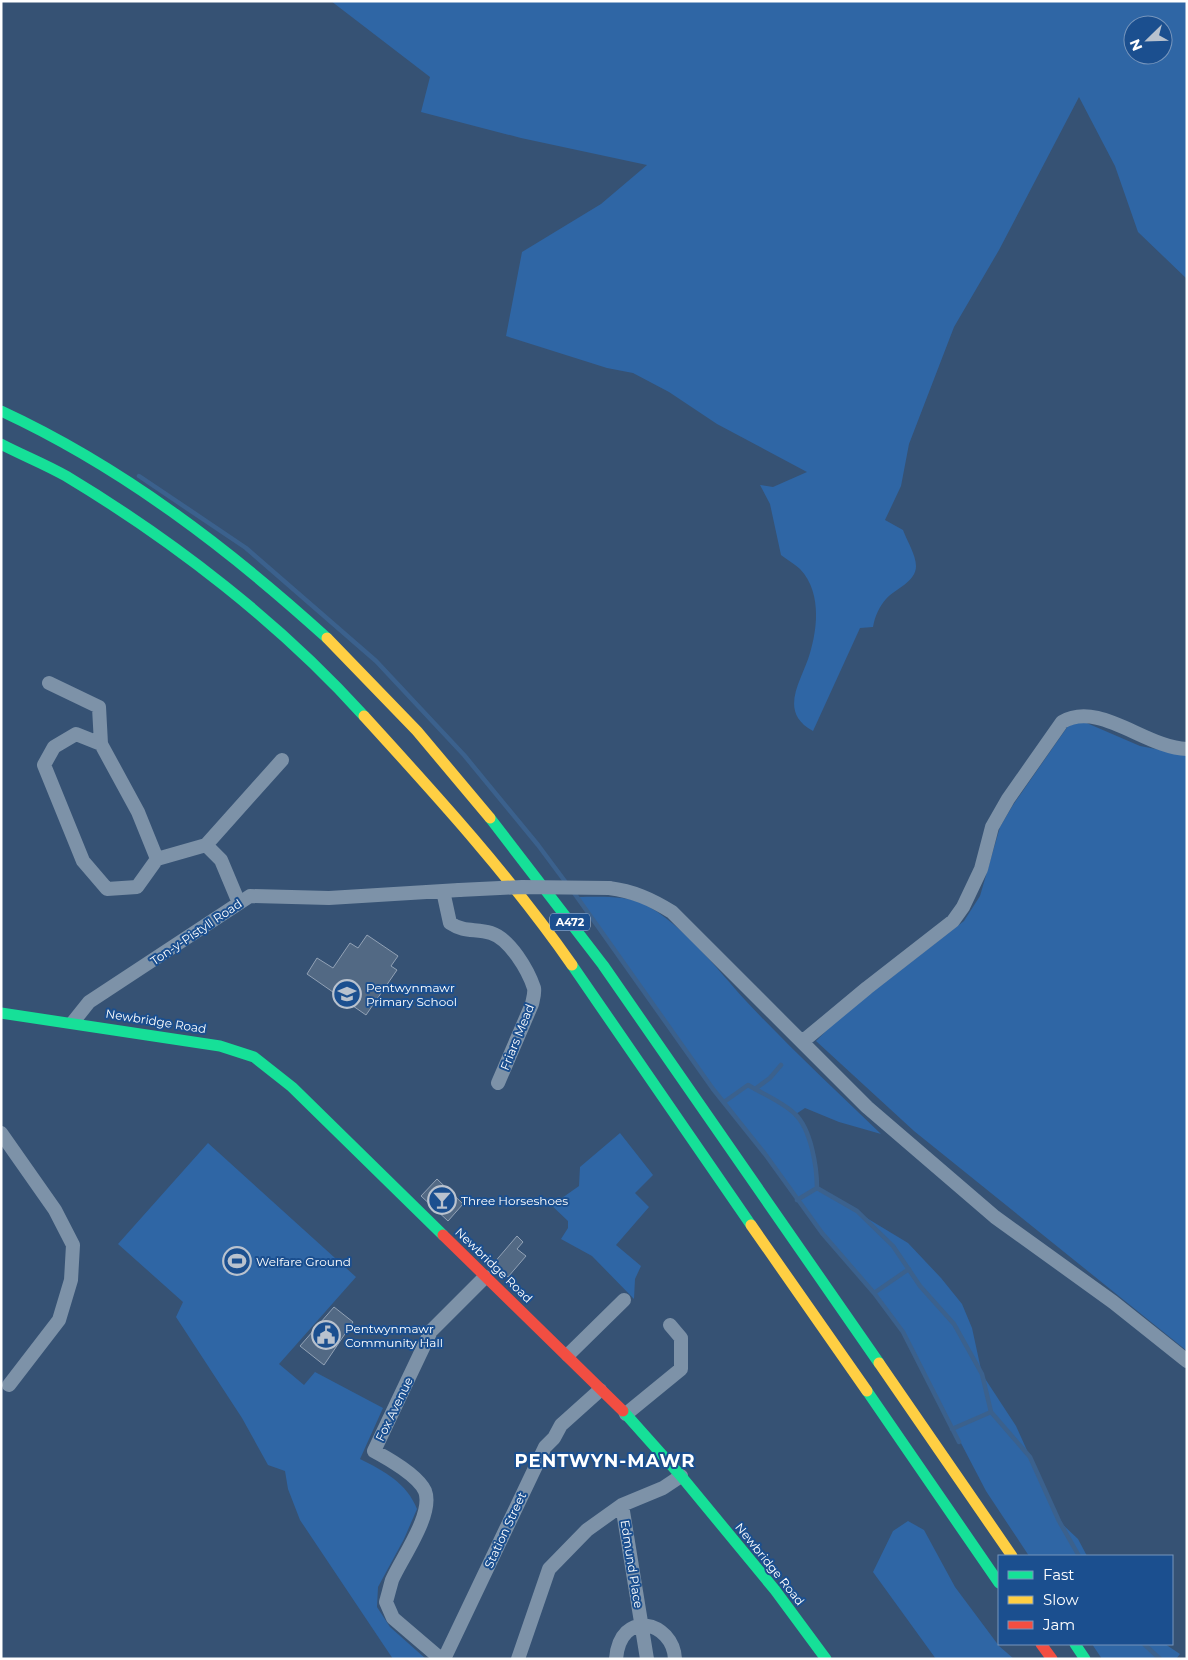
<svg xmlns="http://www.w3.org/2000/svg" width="1188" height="1660" font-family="Montserrat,sans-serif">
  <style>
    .green { fill: #2f66a5; fill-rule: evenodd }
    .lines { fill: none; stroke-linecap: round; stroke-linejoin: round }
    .stream { stroke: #3b618d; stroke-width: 4.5 }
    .building { fill: #526984; stroke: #92a2b6 }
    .street { stroke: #7d92a8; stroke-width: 14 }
    .fast { stroke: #16e098; stroke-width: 11 }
    .slow { stroke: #ffcf43; stroke-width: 11 }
    .jam { stroke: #f24e42; stroke-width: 11 }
    .street-bridge { stroke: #7d92a8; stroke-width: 14 }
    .labels { text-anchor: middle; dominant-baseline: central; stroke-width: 4; stroke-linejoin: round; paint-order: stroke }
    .shield { fill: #1b4f8f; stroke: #bbcadd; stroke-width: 1 }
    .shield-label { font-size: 11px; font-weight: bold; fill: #fff }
    .street-label { font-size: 12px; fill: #fff; stroke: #1b4f8f }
    .poi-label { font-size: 12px; fill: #fff; stroke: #1b4f8f; text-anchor: start }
    .district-label { font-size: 18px; font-weight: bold; letter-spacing: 1px; fill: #fff; stroke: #1b4f8f }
  </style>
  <rect width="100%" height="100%" fill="#365274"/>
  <!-- green -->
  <path class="green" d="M331,1H1187V279L1138,232L1115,166L1079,97L999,250L954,327L909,444L901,486L885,520L903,530C907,541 916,555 916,566C916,582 896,588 886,599C879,607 875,616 873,627L860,628L813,731C777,711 802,681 810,653C818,626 821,591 800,569C795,564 787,560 781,555L770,504L760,485L773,487L807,472L717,424L669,392L633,373L607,368L506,336L522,252L601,204L647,165L521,138L421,112L430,77ZM1133,25H1163V55H1133Z
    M1082,721L1140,746L1187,755V1351L914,1131L816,1041L839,1018L964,921L980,896L1000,827L1013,805L1068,726Z
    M577,897C598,897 625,895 644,904C684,925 716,968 746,1001C789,1047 835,1090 881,1134L839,1122L805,1108L796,1114C810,1140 818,1158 817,1188L908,1243L941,1278L962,1304L972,1328L982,1374L1016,1426L1059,1521L1078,1539L1087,1556H1029L986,1491L903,1332L874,1293L822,1233L765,1154L713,1089Z
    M620,1133L653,1175L635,1193L649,1207L616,1245L641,1266L635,1279L634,1299L592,1256L561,1239L568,1228V1221L549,1203L562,1198L579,1186L580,1167Z
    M208,1143L356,1277L279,1364L304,1385L315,1372L383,1408L360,1459C384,1471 407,1483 417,1509L404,1539L378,1587L377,1607L390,1627L426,1659H393L300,1520L288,1489L285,1471L268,1465L242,1418L176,1317L183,1302L118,1244Z
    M908,1521L924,1530L955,1587L999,1646L1014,1659H936L873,1572L893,1531Z
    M1092,1644H1165L1180,1654L1176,1659H1102Z"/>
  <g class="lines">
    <!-- stream -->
    <path class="stream" d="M139,476L246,548L376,661L464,755L538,845L567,884
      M572,890L713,1089L765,1154L822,1233L874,1293L903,1332L959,1442
      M755,1089L770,1078L781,1065
      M724,1102L748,1085C763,1094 783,1102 795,1114C811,1129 817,1167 817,1188L857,1211L893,1246L920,1286L954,1324L982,1374L991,1412L1030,1457L1059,1521L1079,1556
      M797,1200L817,1188
      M874,1293L909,1269
      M952,1429L991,1412
      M1144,1644L1160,1659"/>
  </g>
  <!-- building -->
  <path class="building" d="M367,935L398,956L391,966L397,970L366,1015L307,974L317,958L333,968L350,943L358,948Z
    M437,1179L463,1204L448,1221L421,1196Z
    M517,1236L523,1242L517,1249L526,1256L508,1277L493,1264Z
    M334,1307L353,1322L324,1365L300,1346Z"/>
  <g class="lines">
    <!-- street -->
    <path class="street" d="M49,683L99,707L101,744
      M76,734L101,744L138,812L157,859L137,887L107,889L83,861L44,765L54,747Z
      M206,845L282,760
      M157,859L206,845L221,860L239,903
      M609,888C633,891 651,899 672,912L867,1107L995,1217L1113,1302L1187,1361
      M443,891L450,923C465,933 475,928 491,933C510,939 528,970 534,988C535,993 533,999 532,1004L498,1083
      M73,1022L89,1002L250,896L329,898L459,890
      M802,1042L867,988L953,921L963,907L981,869L992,827L1008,799L1062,722C1099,700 1146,748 1187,749
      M1,1133L55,1210L73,1245L71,1280L59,1320L9,1385
      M568,1355L624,1300
      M626,1414L681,1369V1338L670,1325
      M622,1505L647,1659
      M441,1659L393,1618L386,1602C388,1595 390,1587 392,1580C401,1559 434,1514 425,1491C418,1476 389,1459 374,1451L431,1331L485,1277
      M444,1659L545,1447L554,1438L561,1425L600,1390
      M518,1659L549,1569L587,1530L622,1505L663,1488L681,1476
      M616,1659C620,1608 673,1621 675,1659"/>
    <!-- fast -->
    <path class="fast" d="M1,411C122,467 229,549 327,638
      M1,444C22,455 45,464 66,476C174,541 280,623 364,716
      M490,818L603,965L879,1363
      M572,965L751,1225
      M1,1013L220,1046L254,1057L292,1087L443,1235
      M867,1391L999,1583
      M623,1411L681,1476L775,1590L826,1659
      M1075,1644L1085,1659"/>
    <!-- slow -->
    <path class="slow" d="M327,638L417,731L490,818
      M364,716C437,796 510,876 572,965
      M751,1225L867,1391
      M879,1363L1012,1556"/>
    <!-- jam -->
    <path class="jam" d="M443,1235L623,1411
      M1041,1644L1052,1659"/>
    <!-- street-bridge -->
    <path class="street-bridge" d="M459,890L522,887L609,888"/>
  </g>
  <!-- icons -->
  <defs>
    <symbol id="school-ring" viewBox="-11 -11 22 22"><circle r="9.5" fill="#1b4f8f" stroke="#b9c2ce" stroke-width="1.5"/><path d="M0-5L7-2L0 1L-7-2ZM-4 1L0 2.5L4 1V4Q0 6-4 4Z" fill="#b9c2ce"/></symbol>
    <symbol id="bar-ring" viewBox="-11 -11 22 22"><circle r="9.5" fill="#1b4f8f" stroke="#b9c2ce" stroke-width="1.5"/><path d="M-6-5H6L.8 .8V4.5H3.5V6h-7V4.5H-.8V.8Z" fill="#b9c2ce"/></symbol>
    <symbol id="stadium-ring" viewBox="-11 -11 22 22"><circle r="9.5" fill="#1b4f8f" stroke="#b9c2ce" stroke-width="1.5"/><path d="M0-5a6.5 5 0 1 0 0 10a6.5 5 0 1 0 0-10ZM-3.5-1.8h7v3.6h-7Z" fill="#b9c2ce"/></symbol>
    <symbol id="civic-ring" viewBox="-11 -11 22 22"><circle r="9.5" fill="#1b4f8f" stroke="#b9c2ce" stroke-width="1.5"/><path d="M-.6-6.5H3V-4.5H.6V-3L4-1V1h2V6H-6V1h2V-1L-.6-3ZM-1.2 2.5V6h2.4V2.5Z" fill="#b9c2ce"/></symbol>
  </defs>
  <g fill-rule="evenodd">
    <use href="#school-ring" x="331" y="978" width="32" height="32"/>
    <use href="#bar-ring" x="426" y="1184" width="32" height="32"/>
    <use href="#stadium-ring" x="221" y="1245" width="32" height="32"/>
    <use href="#civic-ring" x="310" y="1319" width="32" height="32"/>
  </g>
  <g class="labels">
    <!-- shield labels -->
    <rect class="shield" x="550" y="913.5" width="40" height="17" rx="4"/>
    <g class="shield-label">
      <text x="570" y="922">A472</text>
    </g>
    <!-- street labels -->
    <g class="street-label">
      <text transform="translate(196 932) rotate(-34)">Ton-y-Pistyll Road</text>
      <text transform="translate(156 1021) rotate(9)">Newbridge Road</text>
      <text transform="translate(517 1037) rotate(-68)">Friars Mead</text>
      <text transform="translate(494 1265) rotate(44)">Newbridge Road</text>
      <text transform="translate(394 1409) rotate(-64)">Fox Avenue</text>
      <text transform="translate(505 1530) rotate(-65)">Station Street</text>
      <text transform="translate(632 1564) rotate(81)">Edmund Place</text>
      <text transform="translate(770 1564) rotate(51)">Newbridge Road</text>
    </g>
    <!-- poi labels -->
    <g class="poi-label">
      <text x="366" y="987">Pentwynmawr<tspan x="366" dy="14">Primary School</tspan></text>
      <text x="461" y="1200">Three Horseshoes</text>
      <text x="256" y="1261">Welfare Ground</text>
      <text x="345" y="1328">Pentwynmawr<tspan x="345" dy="14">Community Hall</tspan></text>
    </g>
    <!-- district labels -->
    <g class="district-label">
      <text x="605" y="1461">PENTWYN-MAWR</text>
    </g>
  </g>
  <!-- border -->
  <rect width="1188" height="1660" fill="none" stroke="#ffffff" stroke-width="5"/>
  <!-- legend -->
  <rect x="998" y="1555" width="175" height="90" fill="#1b4f8f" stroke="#7695bc"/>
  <rect x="1008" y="1571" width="25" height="8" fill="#16e098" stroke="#7695bc"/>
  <text x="1043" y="1580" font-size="15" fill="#ffffff">Fast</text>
  <rect x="1008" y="1596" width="25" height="8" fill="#ffcf43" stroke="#7695bc"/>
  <text x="1043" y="1605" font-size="15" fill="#ffffff">Slow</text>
  <rect x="1008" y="1621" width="25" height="8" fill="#f24e42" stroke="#7695bc"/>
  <text x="1043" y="1630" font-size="15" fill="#ffffff">Jam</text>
  <!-- north arrow -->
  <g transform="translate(1148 40) rotate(247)"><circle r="24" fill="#1b4f8f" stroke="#7695bc"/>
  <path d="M0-4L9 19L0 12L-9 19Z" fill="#b9c2ce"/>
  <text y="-8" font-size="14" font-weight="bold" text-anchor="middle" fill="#ffffff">N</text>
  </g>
</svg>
